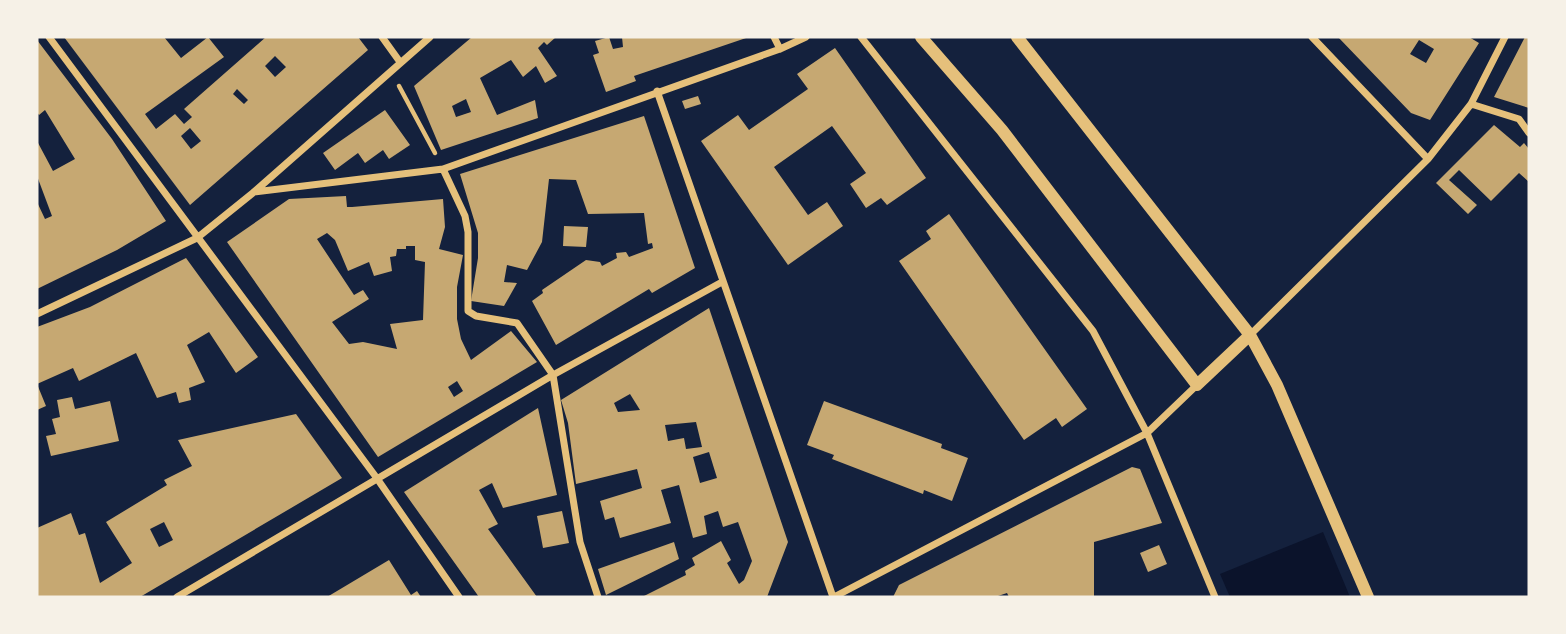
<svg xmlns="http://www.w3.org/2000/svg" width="1566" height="634" font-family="'Open Sans',sans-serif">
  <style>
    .water { fill: #0b132b }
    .building { fill: #c6a872; fill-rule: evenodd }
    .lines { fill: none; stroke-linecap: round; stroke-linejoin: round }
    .path { stroke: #e5c07b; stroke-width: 4.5 }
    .minor { stroke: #e5c07b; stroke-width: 7 }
    .tertiary { stroke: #e5c07b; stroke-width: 12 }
  </style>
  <rect width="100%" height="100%" fill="#14213d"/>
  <!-- water -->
  <path class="water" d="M1323,532L1350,597H1230L1220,574Z"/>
  <!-- building -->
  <path class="building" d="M64,37H164L181,58L208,37L224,57L145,114L156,129L175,114L184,124L192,117L184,109L266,37H358L368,50L190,205ZM275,56L286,67L275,77L265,66ZM237,89L248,100L244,104L233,94ZM190,128L201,141L191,149L181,136Z
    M472,37H556L547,45L544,42L538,48L557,76L545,83L536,66L523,77L511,60L480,78L497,115L535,100L538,118L441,150L414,86ZM466,99L471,112L456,117L452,106Z
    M609,37L613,49L623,47L622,37H749L634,76L636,81L606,92L593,55L599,53L595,41Z
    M1338,37H1469L1479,43L1430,120L1411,113ZM1419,40L1434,49L1426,63L1410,54Z
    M1525,37H1529V108L1494,97Z
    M37,40L112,139L166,221L117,250L37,289V202L45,219L52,216L37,176V141L53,171L75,159L45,110L39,115L37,112Z
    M835,48L926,178L887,205L881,198L866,208L850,184L866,173L832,126L774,167L808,215L827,202L843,226L788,265L701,141L738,115L749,130L808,89L797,74Z
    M698,96L701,104L685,109L682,101Z
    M385,110L410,145L389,159L383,150L365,163L358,153L335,170L323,153Z
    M644,116L695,268L652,293L649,289L556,345L532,301L543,293L542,290L586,260L600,262L602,266L617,258L616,253L626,252L629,257L653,248L652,243L648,244L644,213L588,214L576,180L549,179L542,242L527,270L507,265L504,282L517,283L504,306L471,301L478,258V233L460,174Z
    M1494,125L1520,147L1524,143L1529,149V182L1519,173L1491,201L1459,170L1449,180L1477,205L1468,214L1436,183Z
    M346,196L347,207H352L443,199L445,227L439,249L463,255L457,287V319L461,339L471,360L511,331L537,362L378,457L227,242L289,199ZM327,233L335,240L348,271L369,262L374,276L392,271L390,257L396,256L397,249H406V246H415V260L425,262L423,320L390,324L397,349L363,342L349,344L332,322L369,299L363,290L354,295L317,239ZM457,381L463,391L454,397L448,387Z
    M949,214L1087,409L1062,427L1056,418L1024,440L899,261L931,239L926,231Z
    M564,226L588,227L586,247L563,246Z
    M186,258L258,357L236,373L209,332L187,345L205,382L189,388L191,400L179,403L176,392L157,398L136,353L79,381L73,368L37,384L46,406L37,410V327L90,307Z
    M709,308L788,542L767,597H642L686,575L685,571L695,565L692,558L721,541L731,560L727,563L739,584L744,580L752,561L738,522L723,527L718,511L704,516L707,534L693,538L679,485L661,490L671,523L620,538L614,517L605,520L600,501L642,488L637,469L576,484L568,423L561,400ZM630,394L640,410L618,412L614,403ZM696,422L702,447L686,449L684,438L668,441L665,425ZM709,452L717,478L700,483L693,457Z
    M72,397L75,409L110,401L119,441L51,456L46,436L56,434L52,419L60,417L57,400Z
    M824,401L942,444L941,448L968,458L952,501L924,490L923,494L832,459L834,455L807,445Z
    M538,408L557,495L503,508L492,483L479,490L498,524L488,529L537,597H479L404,492Z
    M296,414L342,478L140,597H37V528L71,513L79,535L85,533L100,583L132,563L106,522L167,485L164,480L192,466L178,440ZM164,522L173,540L159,547L150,529Z
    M1132,467L1140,469L1162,523L1094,542V597H1009L1007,593L995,597H893L899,585Z
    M562,511L569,543L543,548L537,516Z
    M674,542L679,559L606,595L598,569Z
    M1159,545L1167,564L1148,572L1140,553Z
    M389,560L411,595L417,591L421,597H327Z"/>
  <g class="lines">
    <!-- path -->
    <path class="path" d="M399,86L435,153"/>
    <!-- minor -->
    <path class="minor" d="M49,37L376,477L459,597
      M382,37L400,62
      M774,37L780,49
      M861,37L1093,331L1147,433L1215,597
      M1312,37L1428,159
      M657,91L833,597
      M1471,104L1519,119L1529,133
      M443,169L465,216L468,232V311L476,316L517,323L553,375L580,542L598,597
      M254,192L443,169L780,49L806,37
      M37,314L197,238L254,192L430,37
      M1250,335L1428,159L1471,104L1505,37
      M177,597L553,375L722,282
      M834,597L1147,433L1197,385"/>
    <!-- tertiary -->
    <path class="tertiary" d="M921,37L1002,130L1197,385L1250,335
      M1017,37L1250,335L1277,385L1368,597"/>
  </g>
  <!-- border -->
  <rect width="1566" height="634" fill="none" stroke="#f6f1e7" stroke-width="77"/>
</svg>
